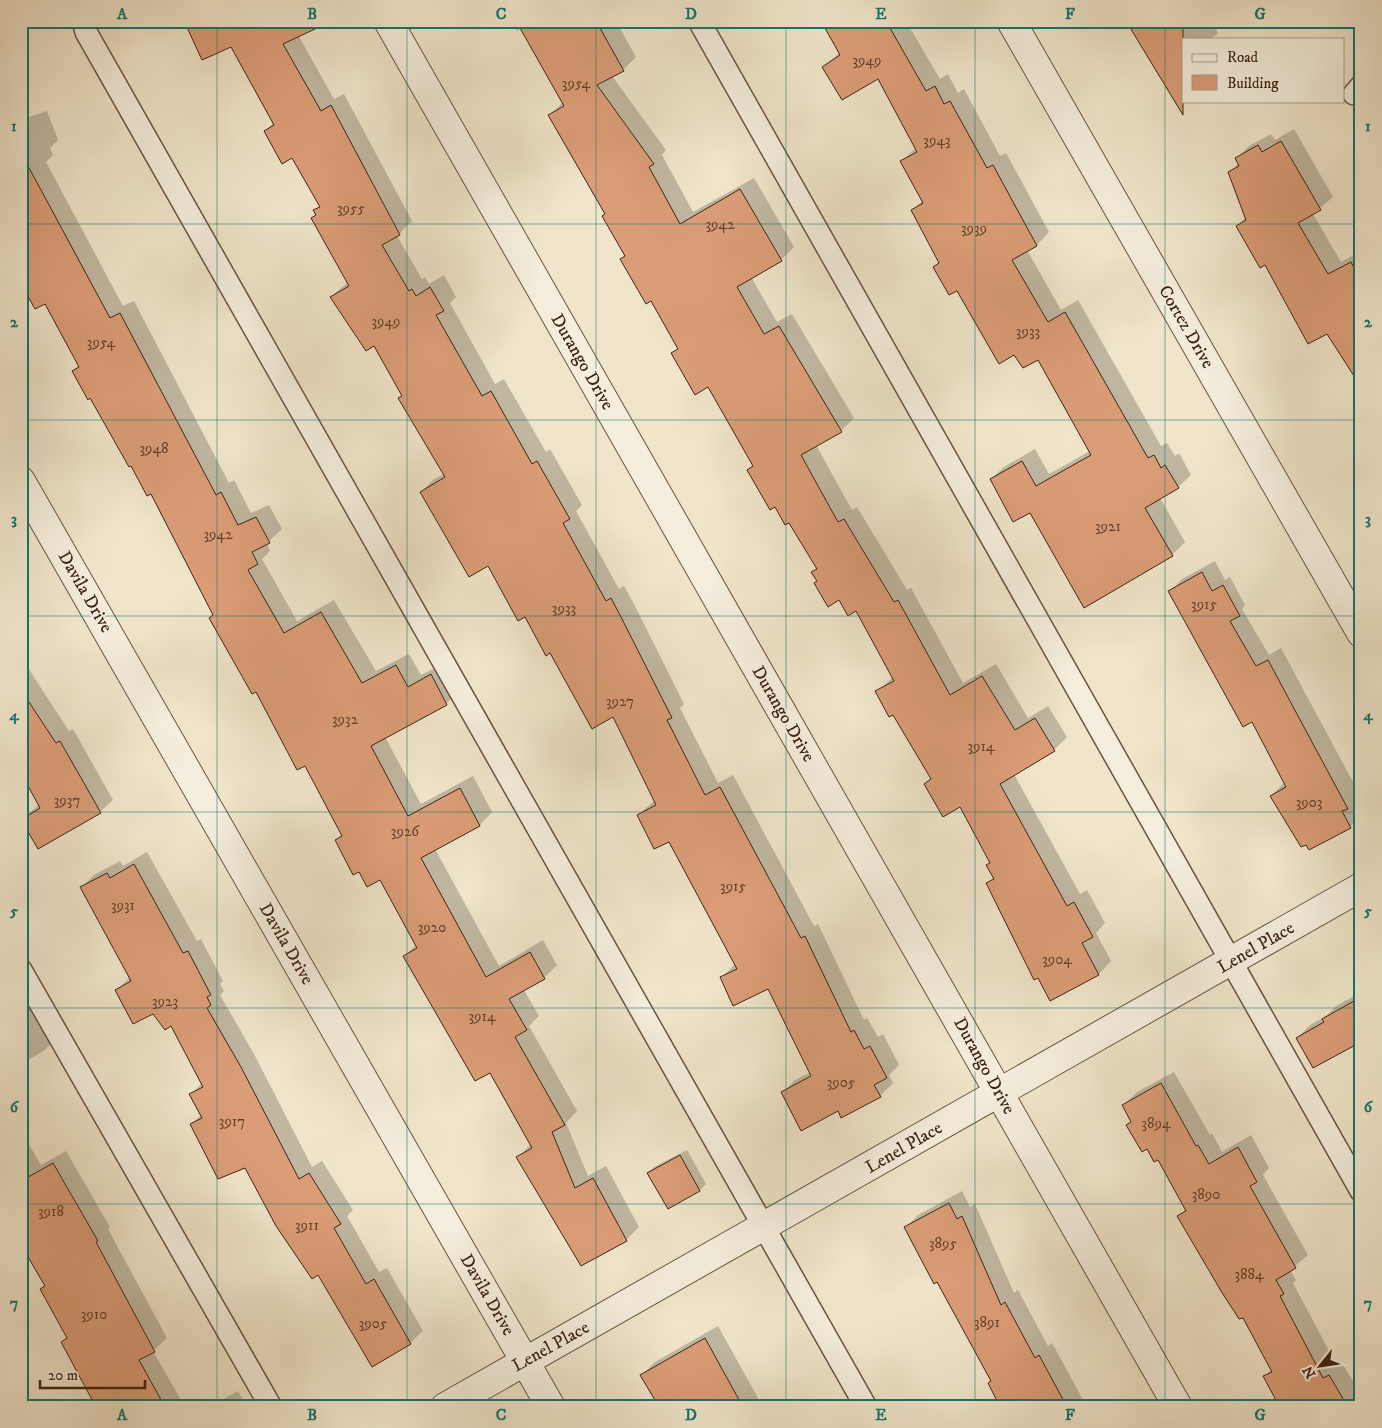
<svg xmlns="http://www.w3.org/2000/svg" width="1382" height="1428" font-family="'IM FELL DW Pica',serif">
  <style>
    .shadow { fill: #0003 }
    .building { fill: #db9d77; stroke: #3e2213 }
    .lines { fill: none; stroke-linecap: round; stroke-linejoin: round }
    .lane-casing { stroke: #6a5341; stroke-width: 24 }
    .street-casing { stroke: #6a5341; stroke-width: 30 }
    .lane { stroke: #f5eedd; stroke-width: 21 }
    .street { stroke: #f5eedd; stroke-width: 28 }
    .grid { fill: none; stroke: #0f766e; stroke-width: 1; stroke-opacity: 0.55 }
    .labels { text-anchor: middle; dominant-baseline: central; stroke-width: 4; stroke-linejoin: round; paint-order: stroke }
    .number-label { font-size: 15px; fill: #65412c }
    .street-label { font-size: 18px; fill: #3e2213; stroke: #f5eedd }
    .neatline { fill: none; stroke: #0f766e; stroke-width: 2 }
    .grid-label { font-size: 16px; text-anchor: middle; font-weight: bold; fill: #0f766e }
  </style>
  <rect width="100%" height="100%" fill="#f0e5ca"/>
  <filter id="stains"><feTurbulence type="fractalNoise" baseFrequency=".004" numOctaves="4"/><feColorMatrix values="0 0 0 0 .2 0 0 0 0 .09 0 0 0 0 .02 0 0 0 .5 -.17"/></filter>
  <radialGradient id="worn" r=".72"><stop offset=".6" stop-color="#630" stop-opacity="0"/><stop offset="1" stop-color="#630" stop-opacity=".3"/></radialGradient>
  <!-- shadow -->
  <path class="shadow" d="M185,21L297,33L334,99L344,94L412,221L397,236L422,279L425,277L429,284L444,275L456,297L450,303L495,384L504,379L546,452L550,449L582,505L576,511L619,589L624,586L634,604L684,704L680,708L718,783L733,775L814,926L818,924L864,1020L867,1018L878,1037L883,1034L899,1065L889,1075L893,1083L880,1096L839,1110L782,1093L795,1080L811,1072L768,987L721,978L735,964L669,840L638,815L655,800L613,716L550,652L488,564L421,492L434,479L444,474L400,398L403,395L374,345L331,297L348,282L313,218L317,214L315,210L320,205L292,156L266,131L274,122L231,45Z
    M512,21H616L636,57L623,70L612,76L666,150L662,155L693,212L754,178L794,247L781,260L751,277L777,322L792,314L854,418L841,431L816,445L852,510L857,507L907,590L911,588L963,683L996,664L1028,718L1048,706L1067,737L1054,750L1014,774L1080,894L1087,890L1105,923L1096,933L1111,961L1099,974L1050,999L987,884L994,877L988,865L991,862L960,806L925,784L931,778L893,713L877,692L893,677L857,610L818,581L813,573L818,568L790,521L749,470L754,465L708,386L673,353L679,347L651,299L621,259L626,255L606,214L550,115L563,102L521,28L517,31Z
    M822,21H906L940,79L948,74L958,93L964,89L1000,156L1006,153L1049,232L1037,245L1027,250L1061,310L1078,300L1161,446L1167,443L1175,456L1179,453L1191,475L1178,487L1160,498L1185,542L1172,555L1030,511L991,479L1004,467L1035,449L1049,474L1090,451L1038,358L1015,353L934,267L940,261L912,211L923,200L902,161L916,148L879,78L824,67L840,52Z
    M1115,21H1124L1117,25Z
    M1127,21H1211L1218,33L1211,39H1183V98L1177,102Z
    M47,111L58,140L50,148L53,155L46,162L123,306L134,301L229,483L234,480L251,513L269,505L282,529L267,543L270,551L262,559L297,621L334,600L376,671L409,654L421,675L444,663L459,691L446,704L385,737L421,804L473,776L492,812L480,825L435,849L499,966L543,940L557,965L544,978L524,990L539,1016L529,1026L577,1111L566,1123L588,1176L606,1166L639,1227L626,1240L517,1158L531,1144L490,1071L405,956L416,945L380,879L360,871L336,840L342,834L305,765L214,614L151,492L73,371L79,365L46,302L21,282V120Z
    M1294,129L1333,197L1313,214L1341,262L1361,251V385L1328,332L1265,263L1237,226L1246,217L1229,173L1239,163L1236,159L1249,146L1271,134L1275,140Z
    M1215,561L1225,580L1230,577L1245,605L1242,609L1269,655L1281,648L1360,795L1355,800L1361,810V816L1350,827L1271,796L1285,782L1252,721L1170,592L1182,579Z
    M21,657L69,731L73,729L113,800L100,812L22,819L40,804L21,771Z
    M147,852L197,941L201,939L223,981L220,984L224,991L220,995L254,1054L312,1167L322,1161L353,1210L347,1216L379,1272L387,1268L423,1331L410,1343L319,1274L245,1166L191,1125L202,1114L191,1094L202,1083L171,1025L117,990L130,977L81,888L94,875L120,861L123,866Z
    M1361,992V1040L1297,1038L1310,1025L1326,1016L1336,1006Z
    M36,999L58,1037L45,1050L21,1064V1008Z
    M1174,1072L1210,1135L1212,1133L1222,1152L1251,1135L1269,1168L1263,1175L1308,1255L1290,1270L1296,1280L1293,1283L1337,1366L1342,1363L1361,1394V1407H1283L1265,1376L1272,1369L1243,1316L1179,1216L1186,1209L1158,1159L1128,1125L1132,1121L1124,1105L1137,1092Z
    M21,1131L41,1165L66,1151L110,1227L108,1229L167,1338L153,1351L185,1407H109L62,1342L67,1337L41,1289L45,1285L21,1242Z
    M687,1150L706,1184L700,1190L668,1207L648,1173L654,1167Z
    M962,1191L970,1207L975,1204L1014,1293L1018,1290L1048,1346L1052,1343L1087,1407H1009L992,1381L938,1280L905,1228L918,1215Z
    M718,1326L763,1407H660L642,1375L655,1362Z
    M238,1391L247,1407H209Z"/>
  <!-- building -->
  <path class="building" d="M184,21H332L283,44L321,111L331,105L400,235L382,245L409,291L412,289L416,296L430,287L444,311L436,315L482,396L491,391L532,464L537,461L570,519L563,523L606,601L611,598L621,617L672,718L667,720L705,795L720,787L801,938L805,936L851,1032L854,1030L864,1049L870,1046L887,1078L874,1085L881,1097L841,1118L838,1111L801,1131L781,1092L811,1076L768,989L733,1006L720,977L737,969L669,842L654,849L637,815L656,805L613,717L592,729L550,653L546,656L525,617L518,621L488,566L469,577L420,492L445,477L398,398L402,396L374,346L366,351L330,297L349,286L311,218L316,215L313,210L320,207L292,158L282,164L264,131L274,125L231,47L202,60Z
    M516,21H596L624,71L597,85L654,164L649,167L680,224L740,189L782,261L737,287L764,334L779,326L842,432L801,455L838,522L844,519L894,602L898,600L950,695L982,676L1015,730L1035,718L1055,751L1000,784L1067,906L1074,902L1093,937L1082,943L1099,975L1050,1001L1038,978L1034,980L986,883L994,879L986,865L990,863L960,807L943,817L924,784L931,779L893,715L889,717L875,691L894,681L856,611L848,616L839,600L828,607L814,583L817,581L811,572L817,569L789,523L785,525L775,507L770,510L747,470L753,466L708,387L695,395L671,353L678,349L651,301L646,304L620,259L625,256L602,216L605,214L548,115L564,106Z
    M821,21H886L926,91L935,86L944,104L950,101L987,168L993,165L1037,246L1012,260L1048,322L1065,312L1148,458L1154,455L1161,468L1165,465L1179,488L1145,508L1173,556L1084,608L1030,513L1013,522L990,479L1022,461L1036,486L1091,455L1038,360L1023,368L1014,355L999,364L957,291L949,295L933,267L939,263L911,210L923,203L900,161L917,152L878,79L842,100L822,67L840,55Z
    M1126,21H1183V115Z
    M1281,141L1321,210L1298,223L1328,274L1351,262L1361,281V387L1327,334L1308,344L1265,265L1260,268L1236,226L1246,220L1228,172L1239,166L1235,158L1258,145L1262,152Z
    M21,153L110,318L120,313L216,495L221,492L238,525L256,517L270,543L252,552L258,564L248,570L284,633L321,612L362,683L396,665L408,687L431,674L447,705L371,746L408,816L460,788L480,826L421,858L486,977L530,952L545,979L509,999L527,1030L515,1037L565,1125L552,1132L575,1188L593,1178L627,1241L581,1266L516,1157L532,1148L490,1073L475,1081L403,956L417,948L380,880L367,887L359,872L353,875L335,840L342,836L305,766L297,770L256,692L252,694L209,618L213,615L151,494L147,496L131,466L129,467L90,398L88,400L72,371L79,367L45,304L35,309L21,284Z
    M1202,572L1212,591L1223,585L1240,616L1230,621L1256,666L1268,660L1348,809L1342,811L1351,828L1309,850L1306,845L1301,847L1270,796L1286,787L1252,722L1243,727L1168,591Z
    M21,690L56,743L60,741L101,813L38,849L21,820L40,808L21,773Z
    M134,864L183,953L188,951L211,995L207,997L211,1005L207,1008L241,1067L299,1179L309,1173L341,1224L334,1228L366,1284L374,1279L411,1344L372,1367L318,1275L312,1279L276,1226L245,1168L218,1179L190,1124L202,1118L189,1094L203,1087L171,1026L165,1030L153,1014L133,1024L115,990L131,981L80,887L107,873L110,878Z
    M1361,997V1042L1313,1068L1296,1038L1324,1022L1322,1019Z
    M1161,1083L1196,1146L1198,1145L1209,1164L1238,1147L1257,1182L1250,1186L1296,1268L1276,1280L1284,1294L1280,1296L1323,1378L1329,1375L1348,1407H1272L1278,1404L1263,1376L1272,1372L1243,1318L1239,1319L1221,1291L1177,1216L1186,1211L1158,1160L1154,1162L1147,1149L1142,1152L1126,1125L1131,1122L1122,1105Z
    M680,1155L700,1191L668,1209L647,1173Z
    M53,1163L98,1241L96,1242L155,1352L139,1360L165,1407H96L61,1342L67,1338L40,1289L45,1286L21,1245V1181Z
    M949,1203L957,1219L962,1216L1001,1305L1005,1302L1035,1358L1039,1355L1067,1407H1000L988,1383L991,1381L937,1282L934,1284L904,1227Z
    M705,1338L743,1407H659L640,1375Z"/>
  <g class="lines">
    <defs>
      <path id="lane" d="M83,21L86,32L866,1407
        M699,21L1361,1191
        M1354,94L1361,86
        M21,970L271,1407"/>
      <path id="street" d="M388,21L1178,1407
        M1011,21L1361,633
        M21,481L551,1407
        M445,1407L1361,887"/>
    </defs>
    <!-- lane casing -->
    <use href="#lane" class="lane-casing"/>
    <!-- street casing -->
    <use href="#street" class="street-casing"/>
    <!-- lane -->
    <use href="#lane" class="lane"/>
    <!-- street -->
    <use href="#street" class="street"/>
  </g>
  <!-- grid -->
  <path class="grid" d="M217,21V1407M407,21V1407M596,21V1407M786,21V1407M975,21V1407M1165,21V1407M21,224H1361M21,420H1361M21,616H1361M21,812H1361M21,1008H1361M21,1204H1361"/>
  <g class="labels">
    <!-- number labels -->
    <g class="number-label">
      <text x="867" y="60">3949</text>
      <text x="576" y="83">3954</text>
      <text x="937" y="140">3943</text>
      <text x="351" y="208">3955</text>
      <text x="720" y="224">3942</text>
      <text x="974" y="228">3939</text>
      <text x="386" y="321">3949</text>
      <text x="1028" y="331">3933</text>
      <text x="101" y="342">3954</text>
      <text x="154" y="448">3948</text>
      <text x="1108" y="526">3921</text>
      <text x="218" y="534">3942</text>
      <text x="1204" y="604">3915</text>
      <text x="564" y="608">3933</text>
      <text x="620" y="701">3927</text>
      <text x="345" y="719">3932</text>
      <text x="981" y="746">3914</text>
      <text x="67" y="800">3937</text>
      <text x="1309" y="802">3903</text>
      <text x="405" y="831">3926</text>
      <text x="733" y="886">3915</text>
      <text x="123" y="905">3931</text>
      <text x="432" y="927">3920</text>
      <text x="1057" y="959">3904</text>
      <text x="165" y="1001">3923</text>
      <text x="482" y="1016">3914</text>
      <text x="841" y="1082">3905</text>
      <text x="232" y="1121">3917</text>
      <text x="1156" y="1123">3894</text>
      <text x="1206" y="1194">3890</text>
      <text x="51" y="1211">3918</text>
      <text x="307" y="1225">3911</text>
      <text x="943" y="1243">3895</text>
      <text x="1249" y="1274">3884</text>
      <text x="94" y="1314">3910</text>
      <text x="987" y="1322">3891</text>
      <text x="373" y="1323">3905</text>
    </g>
    <!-- street labels -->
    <g class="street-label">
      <text transform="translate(1186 327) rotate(60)">Cortez Drive</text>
      <text transform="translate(582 362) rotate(60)">Durango Drive</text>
      <text transform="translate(85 592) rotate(60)">Davila Drive</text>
      <text transform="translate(783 714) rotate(60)">Durango Drive</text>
      <text transform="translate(286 944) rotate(60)">Davila Drive</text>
      <text transform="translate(1256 948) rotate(-30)">Lenel Place</text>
      <text transform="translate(984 1066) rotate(61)">Durango Drive</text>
      <text transform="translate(904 1148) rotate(-30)">Lenel Place</text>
      <text transform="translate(487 1295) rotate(60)">Davila Drive</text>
      <text transform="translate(551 1347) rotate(-29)">Lenel Place</text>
    </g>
  </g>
  <!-- margin -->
  <rect width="1382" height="1428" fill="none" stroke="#f0e5ca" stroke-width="55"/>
  <!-- legend -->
  <rect x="1182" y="38" width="162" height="65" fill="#f5eedd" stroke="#ac9c8c"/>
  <rect x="1192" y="54" width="25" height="8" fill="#f5eedd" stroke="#ac9c8c"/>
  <text x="1227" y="62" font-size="15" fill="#3e2213">Road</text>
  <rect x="1192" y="75" width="25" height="15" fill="#db9d77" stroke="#ac9c8c"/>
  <text x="1227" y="88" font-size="15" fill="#3e2213">Building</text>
  <!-- north arrow -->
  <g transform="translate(1320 1366) rotate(240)" stroke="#f5eedd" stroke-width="4" paint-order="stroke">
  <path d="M0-4L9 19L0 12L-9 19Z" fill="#3e2213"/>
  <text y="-8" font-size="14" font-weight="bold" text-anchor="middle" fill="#3e2213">N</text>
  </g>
  <!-- scale -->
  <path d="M40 1380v8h105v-8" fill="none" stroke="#3e2213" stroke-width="2.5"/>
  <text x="48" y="1380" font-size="15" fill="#3e2213" stroke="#f5eedd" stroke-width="4" paint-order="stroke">20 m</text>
  <rect x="28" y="28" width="1326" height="1372" class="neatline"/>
  <g class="grid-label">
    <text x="122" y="19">A</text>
    <text x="312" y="19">B</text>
    <text x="501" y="19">C</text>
    <text x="691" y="19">D</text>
    <text x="881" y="19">E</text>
    <text x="1070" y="19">F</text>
    <text x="1260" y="19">G</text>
    <text x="14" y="131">1</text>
    <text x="1368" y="131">1</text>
    <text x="14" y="327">2</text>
    <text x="1368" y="327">2</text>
    <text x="14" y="524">3</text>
    <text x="1368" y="524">3</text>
    <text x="14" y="720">4</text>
    <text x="1368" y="720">4</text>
    <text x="14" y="916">5</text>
    <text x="1368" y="916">5</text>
    <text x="14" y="1112">6</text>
    <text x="1368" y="1112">6</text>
    <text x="14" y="1308">7</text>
    <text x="1368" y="1308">7</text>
    <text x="122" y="1420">A</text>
    <text x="312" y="1420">B</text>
    <text x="501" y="1420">C</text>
    <text x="691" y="1420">D</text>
    <text x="881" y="1420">E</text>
    <text x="1070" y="1420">F</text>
    <text x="1260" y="1420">G</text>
  </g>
  <rect width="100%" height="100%" filter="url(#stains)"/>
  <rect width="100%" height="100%" fill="url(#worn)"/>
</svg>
